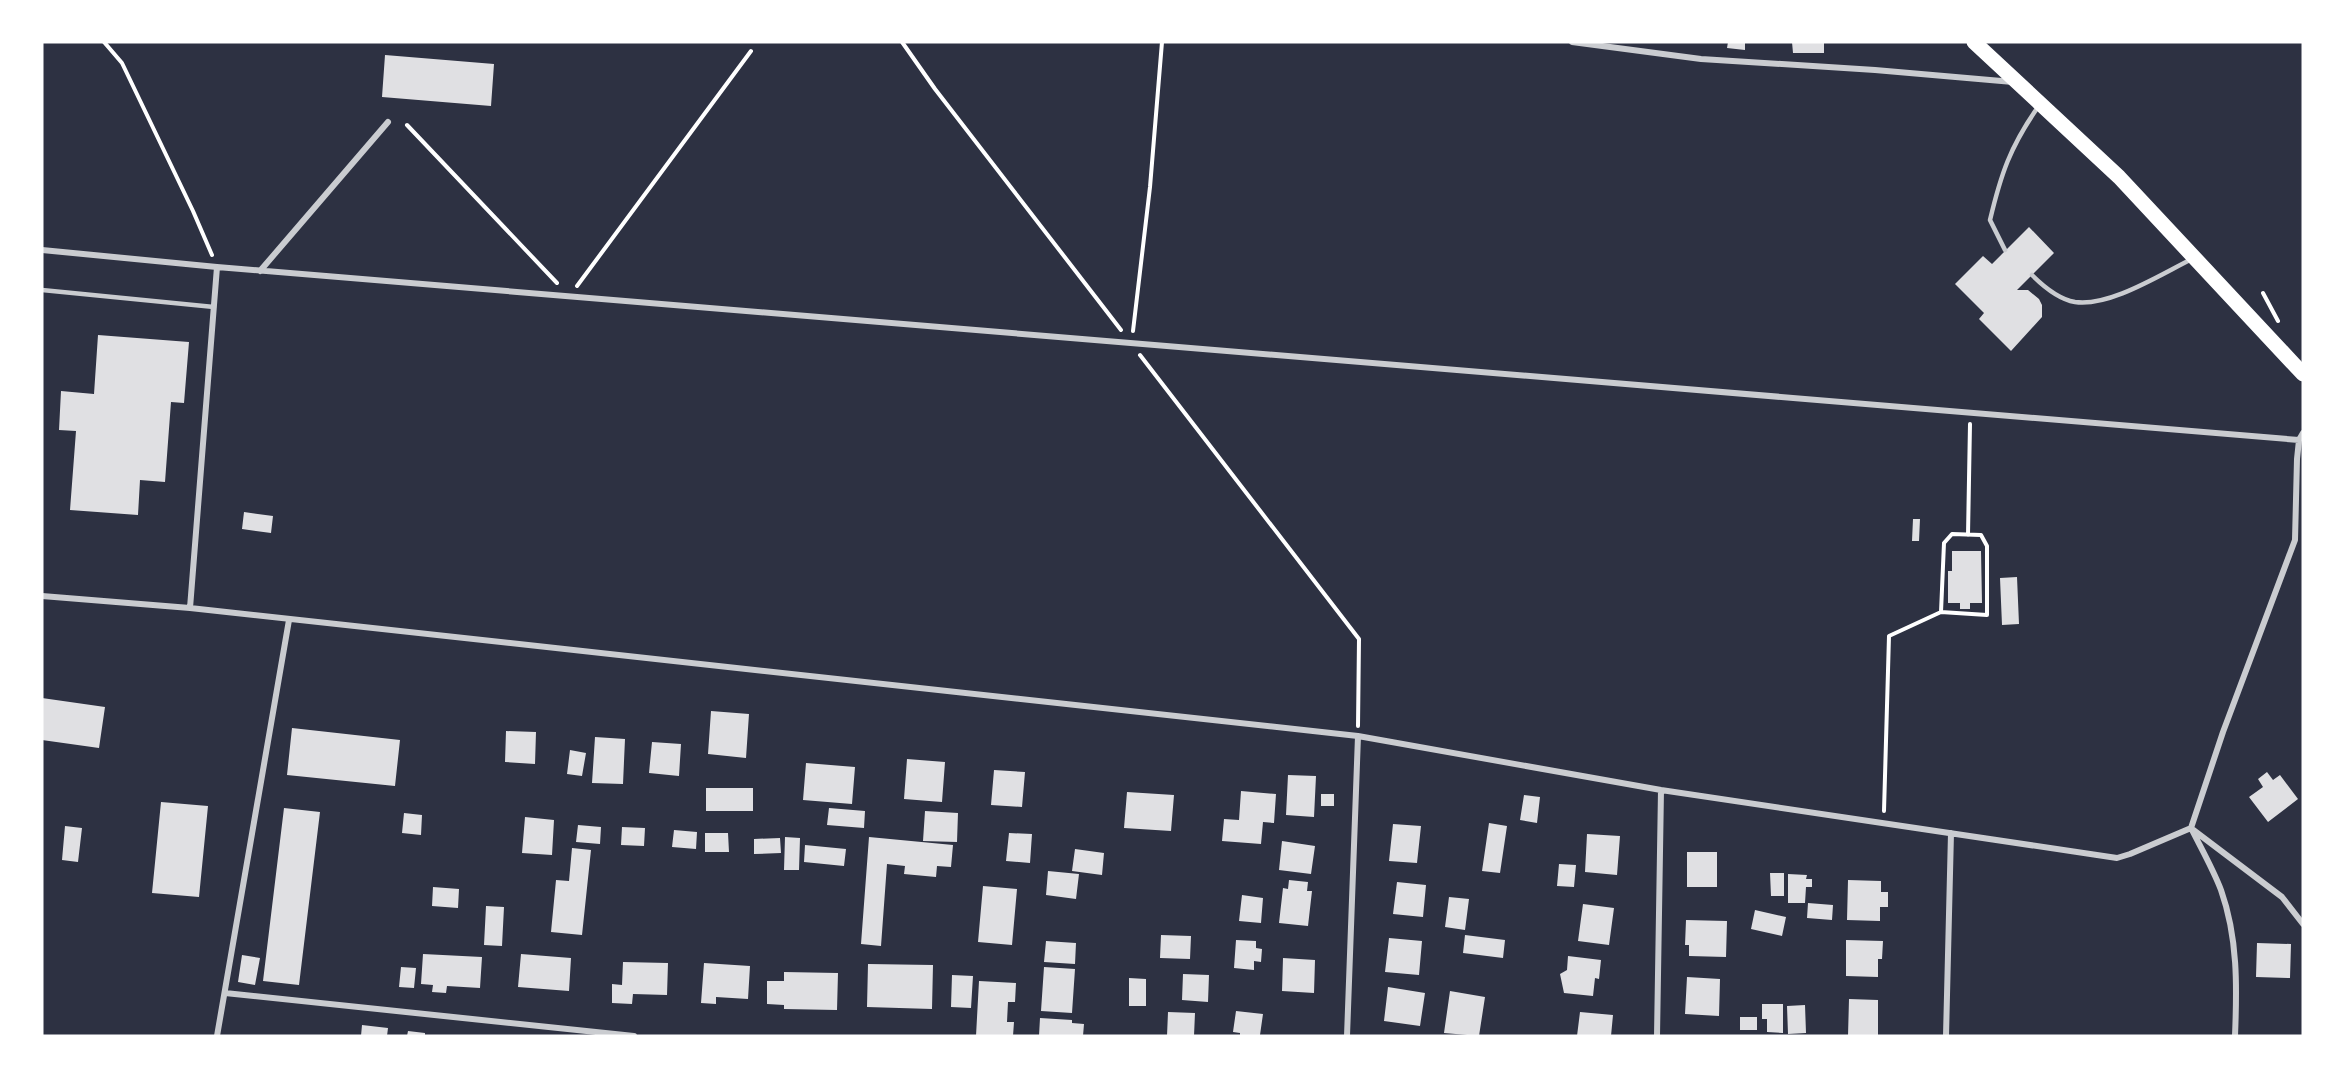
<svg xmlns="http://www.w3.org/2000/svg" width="2345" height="1078" font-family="'Noto Sans',sans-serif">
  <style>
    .building { fill: #e0e0e3 }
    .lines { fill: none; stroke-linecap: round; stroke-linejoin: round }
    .path { stroke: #fff; stroke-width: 4 }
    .service { stroke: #caccd0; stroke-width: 4.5 }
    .minor { stroke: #caccd0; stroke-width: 6 }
    .primary { stroke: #fff; stroke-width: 15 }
  </style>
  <rect width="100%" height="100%" fill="#2d3142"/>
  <!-- building -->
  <path class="building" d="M1728,42H1745V50L1727,48Z
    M1792,42H1824V53H1793Z
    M385,55L494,64L491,106L382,97Z
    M2029,227L2054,253L2017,290H2028L2039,299L2042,305V317L2011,351L1979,319L1984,313L1955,284L1983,256L1992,264Z
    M98,335L189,342L184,403L171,402L165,482L140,480L138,515L70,510L76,431L59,430L61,391L94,394Z
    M244,512L273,516L271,533L242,529Z
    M1913,519H1920L1919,541H1912Z
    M1952,551H1981L1982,603H1970V609H1960V603H1948V571H1952Z
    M2017,577L2019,624L2002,625L2000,578Z
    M42,698L105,707L99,748L42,740Z
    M711,711L749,714L746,758L708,754Z
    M292,728L400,740L395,786L287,775Z
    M506,731L536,732L535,764L505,762Z
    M595,737L625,739L623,784L592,783Z
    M652,742L681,744L679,776L649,773Z
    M570,750L586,753L582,776L567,774Z
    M907,759L945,762L942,802L904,799Z
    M806,763L855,767L852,804L803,800Z
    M994,770L1025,772L1022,807L991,805Z
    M2267,772L2273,780L2280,775L2298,799L2268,822L2249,797L2263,787L2258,779Z
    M1288,775L1316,776L1314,817L1286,815Z
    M706,788H753V811H706Z
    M1241,791L1276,794L1274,823L1263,822L1261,844L1222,841L1224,819L1239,820Z
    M1127,792L1174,795L1171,831L1124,828Z
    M1321,794H1334V806H1321Z
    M1524,795L1540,797L1537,823L1520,820Z
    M161,802L208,806L199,897L152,893Z
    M284,808L320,812L299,985L263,981Z
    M829,808L865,811L864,828L827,825Z
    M925,811L958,813L957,842L923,841Z
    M404,813L422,815L421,835L402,833Z
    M525,817L554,820L552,855L522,853Z
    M1489,823L1507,826L1500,873L1482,871Z
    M1393,824L1421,826L1417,863L1389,861Z
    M578,825L601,827L600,844L576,842Z
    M65,826L82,828L78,862L62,860Z
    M622,827L645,828L644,846L621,845Z
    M674,830L697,832L696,849L672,847Z
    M705,833H728L729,852H705Z
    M1009,833L1032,834L1030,863L1006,861Z
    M1587,834L1620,836L1617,875L1585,872Z
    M785,837L800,838L799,870H784Z
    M869,837L953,845L951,867L937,866L936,877L904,874L905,866L887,864L881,946L861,944Z
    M780,838L781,853L754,854V839Z
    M1282,841L1315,846L1311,874L1279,870Z
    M805,845L846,849L844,866L804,862Z
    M572,848L591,850L582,935L551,932L556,880L569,881Z
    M1075,849L1104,853L1102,875L1072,871Z
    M1687,852H1717V887H1687Z
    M1559,864L1576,865L1574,887L1557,886Z
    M1048,871L1079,874L1076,899L1046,895Z
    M1770,873H1784V896H1771Z
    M1788,874L1807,875L1806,879H1812V887H1806L1805,903H1788Z
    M1289,880L1308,882L1307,891H1312L1308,926L1279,923L1283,888L1288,889Z
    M1848,880L1881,881V892H1888V907H1880V921L1847,920Z
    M1397,882L1426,885L1423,917L1393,914Z
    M983,886L1017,889L1012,945L978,942Z
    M433,887L459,889L458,908L432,906Z
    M1242,895L1263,898L1261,923L1239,921Z
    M1449,897L1469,899L1465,930L1445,927Z
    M1808,903L1833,905L1832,920L1807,918Z
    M1583,904L1614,908L1609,945L1578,941Z
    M486,906L504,907L502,946L484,945Z
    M1755,910L1786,917L1782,936L1751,929Z
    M1686,920L1727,921L1726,957L1689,956V945H1685Z
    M1161,935L1191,936L1190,959L1160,958Z
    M1465,935L1505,940L1503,958L1463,953Z
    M1389,938L1422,941L1419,975L1385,972Z
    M1236,940L1256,941V948L1262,949L1261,962L1254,961V970L1234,968Z
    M1846,940L1883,941L1882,959H1878V977L1846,976Z
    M1046,941L1076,943L1075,964L1044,962Z
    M2257,943L2291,944L2290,978L2256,977Z
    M423,954L482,957L480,988L447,986L446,993L432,992L433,985L421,984Z
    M521,954L571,958L569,991L518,987Z
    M242,955L260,958L255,985L238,982Z
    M1568,956L1601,960L1599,979L1595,978L1593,996L1564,993L1560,974L1567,970Z
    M1283,958L1315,960L1314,993L1282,991Z
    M623,962L668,963L667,995L633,994L632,1004L612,1003V984L622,985Z
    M704,963L750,966L748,999L716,997V1004L701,1003Z
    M868,964L933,965L932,1009L867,1007Z
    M401,967L416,968L414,988L399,987Z
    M1044,967L1075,969L1072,1013L1041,1011Z
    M784,972L838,973L837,1010L784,1009V1005L767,1004V981H784Z
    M1183,974L1209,975L1208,1002L1182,1000Z
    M952,975L973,976L971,1008L951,1007Z
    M1687,977L1720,979L1719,1016L1685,1014Z
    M1129,978L1146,979V1006H1129Z
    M979,981L1016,983L1015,1002H1008L1007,1022H1014L1013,1036H976Z
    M1388,987L1425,993L1420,1026L1384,1021Z
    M1450,991L1485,997L1479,1036L1444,1033Z
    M1849,999L1878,1000V1036H1848Z
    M1762,1004H1783V1033L1767,1032V1019H1762Z
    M1805,1005L1806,1033L1788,1034L1787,1006Z
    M1236,1011L1263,1014L1260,1035L1240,1036V1033L1233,1032Z
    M1168,1012L1195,1013L1194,1036H1167Z
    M1580,1012L1613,1015L1611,1036H1577Z
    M1740,1017H1757V1030H1740Z
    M1040,1018L1072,1020V1023L1084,1024L1083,1036H1039Z
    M362,1025L388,1028L387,1036H361Z
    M408,1031L425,1033V1036H407Z"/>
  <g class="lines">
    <!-- path -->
    <path class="path" d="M104,42L122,63L193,211L212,255
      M902,42L935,89L1121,330
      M407,125L557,283
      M577,286L751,51
      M2263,293L2278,321
      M1133,331L1150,187L1162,42
      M1140,355L1359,639L1358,726
      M1968,535L1970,424
      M1884,811L1889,636L1941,612L1944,543L1952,534L1981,535L1987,546V615L1941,612"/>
    <!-- service -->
    <path class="service" d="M2005,250L1990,220C2001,174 2010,147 2038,107
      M2032,275C2044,287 2058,299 2075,302C2110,307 2161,274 2192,259
      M42,290L214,307"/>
    <!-- minor -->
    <path class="minor" d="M1572,42L1701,59L1875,70L2013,82
      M42,250L217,267L2299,440
      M260,271L388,122
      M42,596L190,608L1358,736L1661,790L2117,858L2130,854L2191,828L2223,732L2295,540L2297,459L2299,440L2303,433
      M190,608L217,267
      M2191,828C2201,848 2213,869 2221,890C2238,938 2237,987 2235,1036
      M2192,829L2282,897L2303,924
      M225,993L634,1036
      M217,1036L289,620
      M1347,1036L1358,736
      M1657,1036L1661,790
      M1946,1036L1951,833"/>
    <!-- primary -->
    <path class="primary" d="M1974,42L2119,177L2303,374"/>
  </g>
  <!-- border -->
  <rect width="2345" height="1078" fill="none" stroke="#ffffff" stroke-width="87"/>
</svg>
